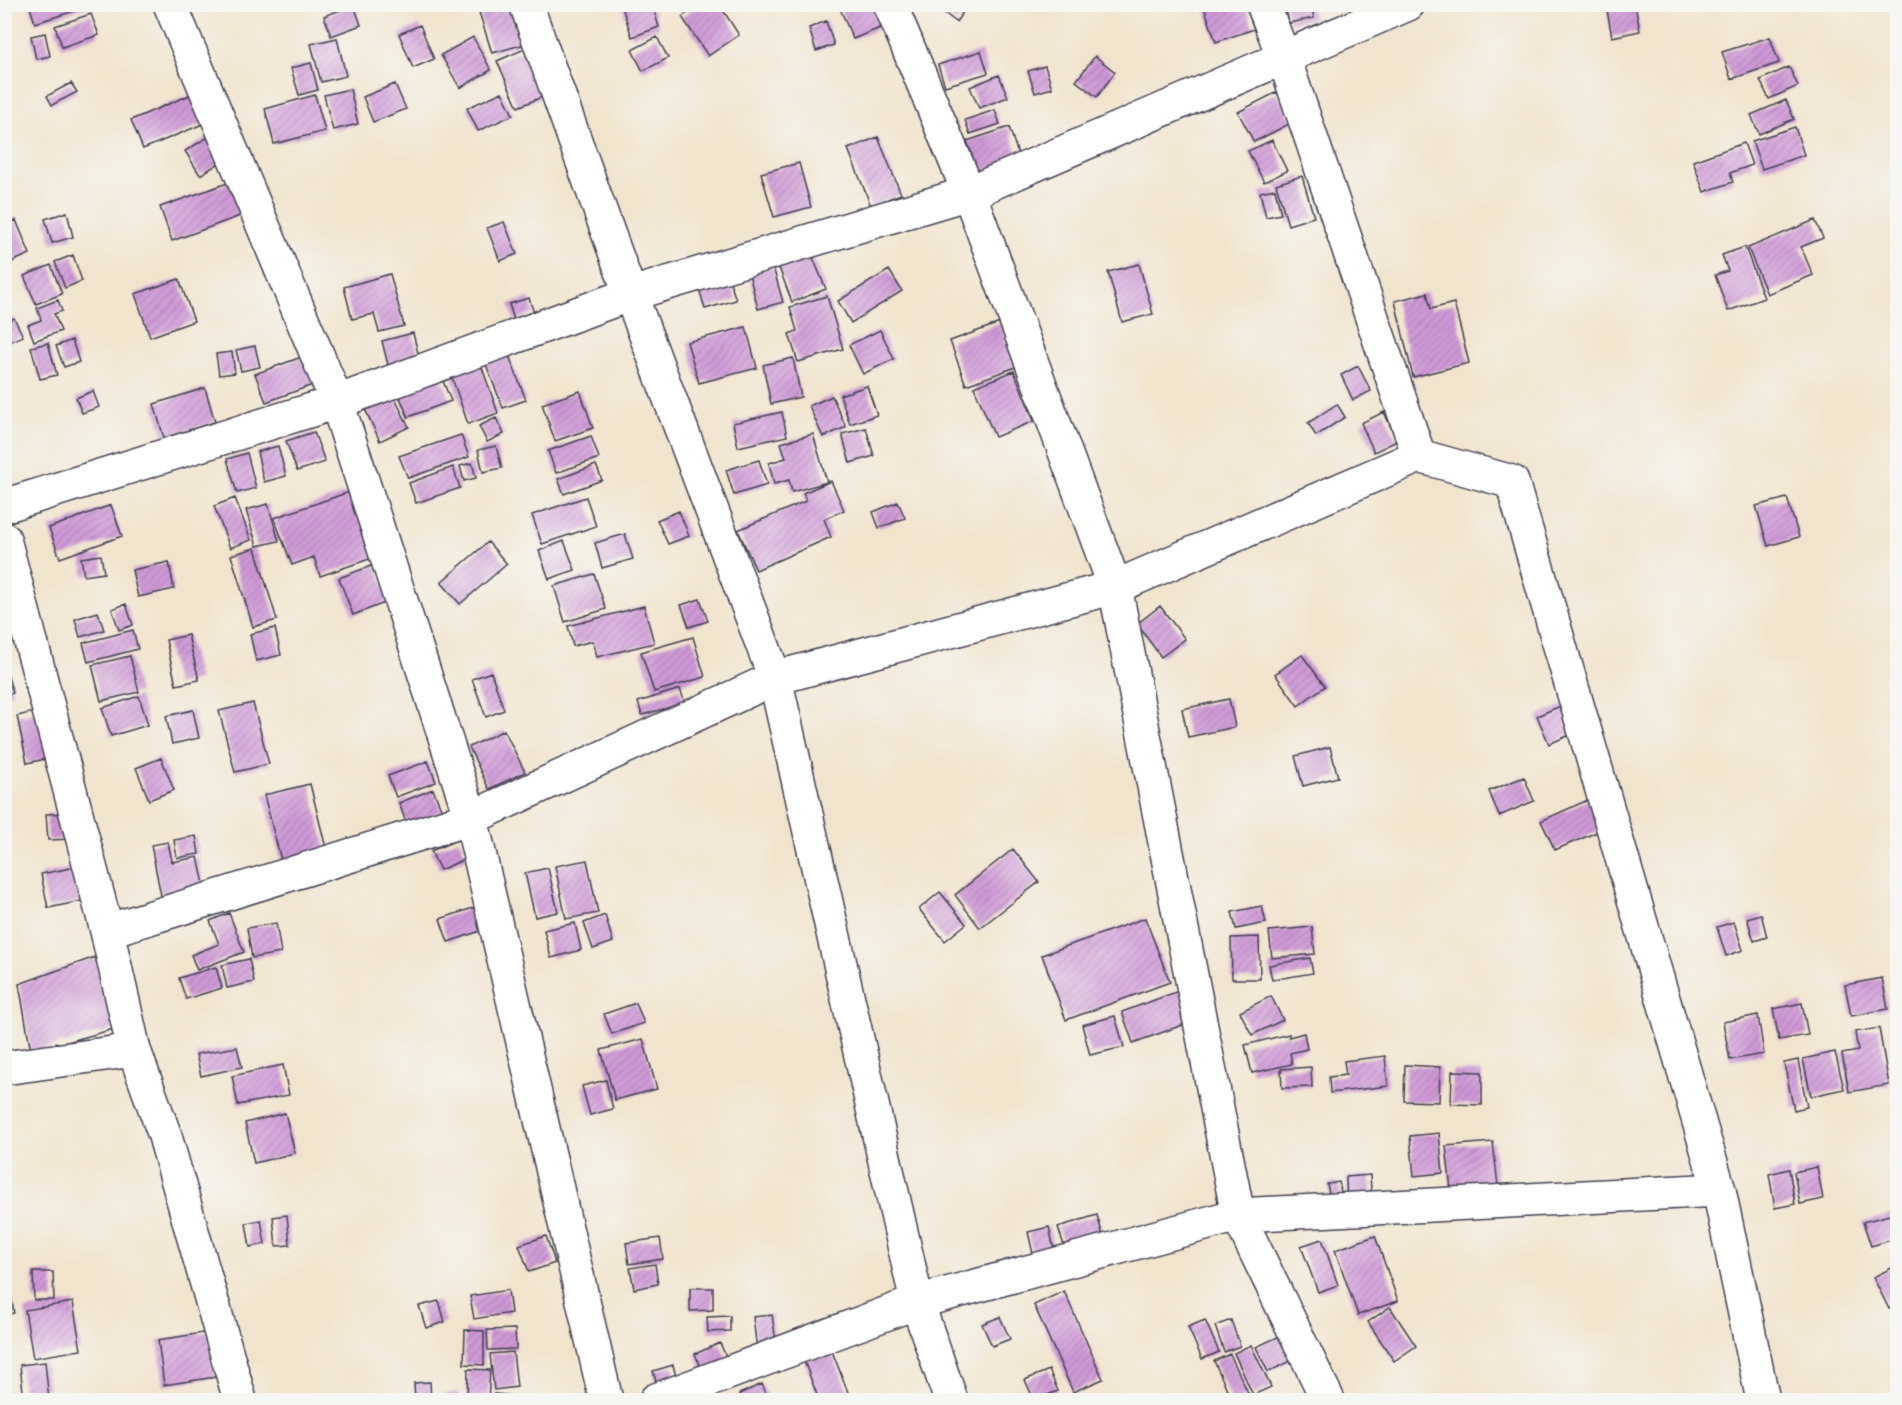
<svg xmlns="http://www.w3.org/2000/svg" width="1902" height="1405" font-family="'Comic Neue',sans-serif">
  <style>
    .building { fill: url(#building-hatch) }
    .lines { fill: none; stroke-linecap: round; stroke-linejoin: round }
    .street-casing { stroke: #413f51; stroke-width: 36 }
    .street { stroke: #fff; stroke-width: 33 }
  </style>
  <defs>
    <pattern id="building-hatch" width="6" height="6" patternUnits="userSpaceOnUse" patternTransform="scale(1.5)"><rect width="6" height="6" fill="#d09ad8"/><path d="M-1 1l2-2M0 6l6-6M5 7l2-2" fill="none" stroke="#a87db0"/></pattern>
  </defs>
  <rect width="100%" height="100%" fill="#f6f6f2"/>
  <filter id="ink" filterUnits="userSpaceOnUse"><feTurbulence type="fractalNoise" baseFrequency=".0167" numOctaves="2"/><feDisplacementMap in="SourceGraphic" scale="12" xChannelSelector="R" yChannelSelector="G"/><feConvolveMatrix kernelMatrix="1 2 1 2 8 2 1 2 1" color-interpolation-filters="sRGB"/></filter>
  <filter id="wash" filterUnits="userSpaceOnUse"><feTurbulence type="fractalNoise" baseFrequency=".008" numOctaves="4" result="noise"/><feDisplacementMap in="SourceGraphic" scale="24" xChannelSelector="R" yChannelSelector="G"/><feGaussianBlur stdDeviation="1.35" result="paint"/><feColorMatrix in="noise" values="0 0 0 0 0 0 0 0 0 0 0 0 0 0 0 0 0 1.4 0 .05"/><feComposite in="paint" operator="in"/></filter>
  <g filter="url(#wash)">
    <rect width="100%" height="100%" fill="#f1e4cd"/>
    <g id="blocks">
      <!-- building -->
      <path class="building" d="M29,4H94V5L35,23Z
        M508,4H522L533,42L492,53L479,12Z
        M621,4H652L659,27L632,37Z
        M700,4H719L739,35L708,56L682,17Z
        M838,4H876L885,26L853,39Z
        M933,4H969L956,22Z
        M1203,4H1245L1254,29L1216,42Z
        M1285,4H1311L1314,18L1289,23Z
        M354,5L361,25L331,36L324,16Z
        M1635,5L1640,31L1612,37L1607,10Z
        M91,14L99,35L62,47L55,26Z
        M826,21L834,45L816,51L809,28Z
        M420,25L434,59L413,68L399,34Z
        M45,33L50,56L36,59L31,36Z
        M473,37L491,70L460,88L441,55Z
        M657,37L668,58L643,71L632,50Z
        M1770,37L1779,63L1731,79L1722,52Z
        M337,38L346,76L321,82L311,44Z
        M534,45L554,92L518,107L497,61Z
        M981,51L988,73L945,86L938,65Z
        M1095,56L1115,72L1097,97L1076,81Z
        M311,63L318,90L299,95L291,68Z
        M1045,66L1052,88L1035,93L1028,71Z
        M1789,67L1798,86L1769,99L1760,80Z
        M999,75L1008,97L979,108L970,87Z
        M71,83L77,92L52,105L47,96Z
        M395,84L406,109L373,122L363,97Z
        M350,89L358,124L333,130L324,95Z
        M502,92L513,115L478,131L467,108Z
        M1277,92L1293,122L1254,142L1238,112Z
        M192,94L205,123L143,149L131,120Z
        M315,95L325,131L274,144L265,109Z
        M1786,100L1794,119L1759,134L1751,115Z
        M995,110L1000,124L970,134L965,120Z
        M1009,127L1021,163L980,178L967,141Z
        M1795,127L1804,155L1762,169L1752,141Z
        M208,137L223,161L200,175L185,151Z
        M878,137L901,194L871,206L848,149Z
        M1272,140L1287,171L1264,182L1248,151Z
        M1744,143L1752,165L1730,173L1733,182L1704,192L1693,161Z
        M799,163L811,207L774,217L761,173Z
        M1302,176L1314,217L1288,225L1276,184Z
        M236,180L248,213L172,241L160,207Z
        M1275,189L1281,214L1266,217L1260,192Z
        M67,212L73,237L52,243L45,219Z
        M16,220L30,254L4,265V225Z
        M1815,220L1823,238L1801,247L1813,275L1767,294L1748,248Z
        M504,222L517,254L500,261L487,228Z
        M1745,247L1764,298L1728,311L1715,275L1728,271L1722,255Z
        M811,253L826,289L792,302L778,265Z
        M73,255L82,281L65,288L55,262Z
        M771,260L783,302L758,309L747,266Z
        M1139,264L1153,314L1122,322L1108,272Z
        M51,265L62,294L36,304L24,276Z
        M889,270L902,291L851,323L838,301Z
        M390,274L404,326L379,332L374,314L352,319L344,287Z
        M179,279L194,321L150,337L135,294Z
        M729,279L736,300L705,309L699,288Z
        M1427,293L1431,309L1454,303L1469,363L1413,377L1395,301Z
        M827,296L843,349L798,362L789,334L797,331L790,307Z
        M529,298L534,313L514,320L509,304Z
        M58,300L62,311L54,314L61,331L34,341L28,325L41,320L37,308Z
        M14,318L23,336L4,344V322Z
        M1000,323L1016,367L966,385L950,341Z
        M746,327L757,368L699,383L687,342Z
        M880,330L894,359L863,374L849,345Z
        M413,333L420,361L389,369L382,341Z
        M72,340L79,362L64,367L56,346Z
        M48,343L57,375L40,379L31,347Z
        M255,346L260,367L241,371L236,350Z
        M232,352L235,373L219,375L216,354Z
        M508,353L526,400L503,408L485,362Z
        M307,355L318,383L266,402L255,374Z
        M793,358L801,397L771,404L763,365Z
        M480,362L498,413L468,424L450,372Z
        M1358,366L1371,391L1353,400L1341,375Z
        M1014,371L1034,421L995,437L974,387Z
        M441,376L451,401L408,417L398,392Z
        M867,386L877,415L850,424L840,395Z
        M205,388L215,422L164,438L154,404Z
        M93,391L99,407L82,413L76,398Z
        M391,391L409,427L380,441L363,405Z
        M580,391L593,428L555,441L542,404Z
        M832,396L846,427L823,437L809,406Z
        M1337,404L1345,417L1316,436L1308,423Z
        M782,412L787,436L738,447L733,423Z
        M1384,412L1397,441L1374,452L1361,423Z
        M496,418L504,434L487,442L479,426Z
        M866,428L874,456L850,463L842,434Z
        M314,432L325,462L297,471L286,441Z
        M813,434L827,482L792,492L789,480L774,484L769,463L786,458L781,443Z
        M461,435L469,457L408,478L399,456Z
        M591,436L599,458L556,473L548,451Z
        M278,446L286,476L264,482L257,452Z
        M496,446L502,468L483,472L478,450Z
        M247,453L256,488L237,493L227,459Z
        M759,460L767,485L734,495L726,470Z
        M472,463L476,478L464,481L460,466Z
        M596,465L602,480L564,494L558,479Z
        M453,467L460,488L416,503L409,483Z
        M831,481L844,510L824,519L831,537L756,570L738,530L806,501L803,493Z
        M358,489L381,555L320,576L314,557L292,565L274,518Z
        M586,497L596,526L542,544L532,515Z
        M235,498L251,540L230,548L214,506Z
        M1787,498L1799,537L1768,546L1756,506Z
        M898,502L905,518L879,528L873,512Z
        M268,504L279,541L257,546L246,510Z
        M111,505L122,536L60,558L49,528Z
        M679,511L689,536L668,544L657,520Z
        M625,534L633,559L602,568L595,543Z
        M564,541L575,570L549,579L539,551Z
        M488,542L507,564L460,604L441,582Z
        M255,548L277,620L253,627L231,555Z
        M101,555L104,573L84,576L81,558Z
        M169,562L174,589L138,597L132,570Z
        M376,564L390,601L353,615L339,578Z
        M594,574L606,609L565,622L554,586Z
        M700,599L708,621L689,627L681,605Z
        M126,604L133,625L119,630L112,609Z
        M644,606L654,643L597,657L593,641L573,646L568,626Z
        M1160,606L1185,639L1161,657L1137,624Z
        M98,612L104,630L80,637L75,619Z
        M275,628L281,655L256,661L250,634Z
        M133,630L138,649L88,662L83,643Z
        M188,635L199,680L176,685L166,640Z
        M693,637L705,677L654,692L641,652Z
        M1302,655L1325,686L1298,706L1275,674Z
        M130,656L139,692L101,701L92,665Z
        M4,664L13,693L4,696Z
        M491,672L504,710L486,717L472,679Z
        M680,689L685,703L642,715L638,702Z
        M139,696L148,725L111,736L102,708Z
        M1229,699L1235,727L1188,737L1182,709Z
        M253,703L269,764L235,772L219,711Z
        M1565,704L1577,732L1549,744L1537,716Z
        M48,709L59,756L27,763L17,716Z
        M193,710L199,738L172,744L166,716Z
        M504,730L525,772L489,789L469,747Z
        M1330,747L1338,777L1303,786L1295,756Z
        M161,758L174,790L149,800L136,768Z
        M428,761L436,782L396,797L388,776Z
        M1524,777L1534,801L1499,816L1489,791Z
        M310,784L327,852L282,864L264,795Z
        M433,789L442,811L407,825L399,803Z
        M1590,799L1604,829L1555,850L1541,821Z
        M72,813L74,839L48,840L46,814Z
        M196,836L199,854L177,858L174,840Z
        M459,839L467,858L440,870L431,851Z
        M168,842L172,862L198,857L206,893L162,901L151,845Z
        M1013,849L1039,882L980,928L955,895Z
        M587,860L598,913L566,919L555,866Z
        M76,867L82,901L48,908L41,874Z
        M548,868L558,912L535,917L525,873Z
        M940,892L966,924L945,941L919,909Z
        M488,903L495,926L448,942L440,919Z
        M1262,906L1266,923L1236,929L1232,912Z
        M229,913L244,952L197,970L191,955L219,944L210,921Z
        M1761,914L1767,937L1754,941L1747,918Z
        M605,915L613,942L593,949L584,923Z
        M1145,918L1170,982L1066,1020L1042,955Z
        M1734,922L1743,950L1726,956L1717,927Z
        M276,923L281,953L252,958L247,928Z
        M575,923L581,950L551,958L544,930Z
        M1312,927L1315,954L1272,958L1269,931Z
        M1259,937L1260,979H1232L1231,938Z
        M95,957L114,1029L31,1052L19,984Z
        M1310,958L1313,973L1272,980L1269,965Z
        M249,959L254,982L227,988L222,965Z
        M216,967L222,988L186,999L179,978Z
        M1882,978L1888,1009L1851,1016L1845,985Z
        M1187,988L1199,1019L1133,1043L1122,1012Z
        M1271,996L1283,1020L1252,1035L1240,1012Z
        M636,1003L644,1023L612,1034L604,1014Z
        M1802,1003L1808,1035L1779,1040L1773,1009Z
        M1758,1015L1764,1054L1730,1060L1723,1022Z
        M1115,1016L1124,1047L1090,1055L1082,1025Z
        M1879,1028L1889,1085L1849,1092L1842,1054L1858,1051L1855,1032Z
        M1304,1033L1307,1049L1290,1053L1292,1064L1252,1073L1245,1045L1289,1034V1037Z
        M643,1039L657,1089L615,1100L601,1050Z
        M237,1047L242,1067L201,1076L196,1054Z
        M1835,1052L1844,1089L1811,1096L1803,1059Z
        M1385,1056L1388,1086L1330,1093L1329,1077L1346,1075L1344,1061Z
        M1798,1060L1807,1107L1794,1110L1784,1063Z
        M283,1065L289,1095L238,1105L232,1076Z
        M1405,1065L1440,1067L1439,1102L1404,1101Z
        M1311,1067L1312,1087L1282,1088L1281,1069Z
        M1452,1071L1482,1072V1105L1451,1104Z
        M606,1080L613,1109L590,1115L582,1086Z
        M285,1113L295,1153L254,1163L245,1123Z
        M1439,1133L1443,1173L1414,1176L1410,1136Z
        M1493,1142L1499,1195L1452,1199L1446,1146Z
        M1817,1167L1823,1199L1800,1204L1794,1172Z
        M1789,1169L1795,1204L1775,1208L1769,1174Z
        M1370,1175L1372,1205L1347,1206L1346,1177Z
        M1339,1182L1342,1197L1330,1198L1327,1184Z
        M1897,1213L1898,1238L1871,1246L1863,1222Z
        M287,1215L290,1245L276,1246L273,1217Z
        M1097,1215L1105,1243L1067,1255L1058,1227Z
        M261,1220L265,1244L250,1247L246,1223Z
        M1049,1227L1055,1254L1034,1258L1028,1232Z
        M546,1236L555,1263L529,1272L519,1245Z
        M1375,1236L1398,1301L1358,1315L1335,1250Z
        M660,1238L663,1259L629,1264L626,1243Z
        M1322,1239L1338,1285L1318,1292L1301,1246Z
        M655,1264L658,1284L634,1289L630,1268Z
        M1898,1265V1304L1889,1309L1873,1277Z
        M33,1272H53L54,1300H34Z
        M8,1278L14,1313L4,1315V1279Z
        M690,1288H713V1310L690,1311Z
        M508,1290L511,1313L474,1319L470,1296Z
        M1064,1291L1103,1379L1073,1392L1034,1305Z
        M439,1301L445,1322L426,1328L419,1306Z
        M73,1302L81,1350L33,1358L25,1310Z
        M1390,1307L1416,1346L1394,1361L1368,1322Z
        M772,1315L777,1348L757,1350L753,1317Z
        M730,1316V1331L708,1332L707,1317Z
        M1000,1317L1010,1339L992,1346L982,1324Z
        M1205,1320L1219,1352L1202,1359L1188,1327Z
        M1231,1320L1240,1346L1224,1352L1215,1326Z
        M515,1329L516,1349L488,1350L487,1330Z
        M465,1330L484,1331V1365L464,1364Z
        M209,1332L216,1377L164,1385L158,1340Z
        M1282,1335L1293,1360L1268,1372L1256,1347Z
        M720,1343L730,1366L705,1376L695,1354Z
        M1251,1345L1271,1387L1253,1395L1234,1353Z
        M832,1351L851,1400H819L804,1361Z
        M513,1352L517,1387L494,1390L490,1354Z
        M1230,1354L1249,1395L1236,1400H1232L1214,1361Z
        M45,1362L49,1400H24L20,1365Z
        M673,1365L678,1384L658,1389L653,1371Z
        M468,1369L490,1370L488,1400H467Z
        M1049,1370L1058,1391L1034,1400L1025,1380Z
        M430,1382L431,1400H415L414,1383Z
        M762,1384L769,1400H743L739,1394Z
        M457,1392L459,1400H438L436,1396Z
        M494,1394L515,1396V1400H494Z"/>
    </g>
  </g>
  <g filter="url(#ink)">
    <use href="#blocks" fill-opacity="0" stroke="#413f51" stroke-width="1.5"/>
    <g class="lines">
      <defs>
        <path id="street" d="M170,4L337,402L471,818L606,1400
          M526,4L624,277L775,678L917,1302L951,1400
          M890,4L969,193L1115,587L1238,1215L1328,1400
          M1263,4L1284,58L1419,456
          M4,506L337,402L631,294L969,193L1408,4
          M4,539L107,931L134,1050L165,1136L240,1400
          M107,931L471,818L775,678L1115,587L1419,456L1512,482L1719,1190L1763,1400
          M4,1068L134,1050
          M656,1400L917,1302L1238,1215L1719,1190"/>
      </defs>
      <!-- street casing -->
      <use href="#street" class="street-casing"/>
      <!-- street -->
      <use href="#street" class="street"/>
    </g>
  </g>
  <!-- margin -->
  <rect width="1902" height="1405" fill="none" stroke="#f6f6f2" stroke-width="24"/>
</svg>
